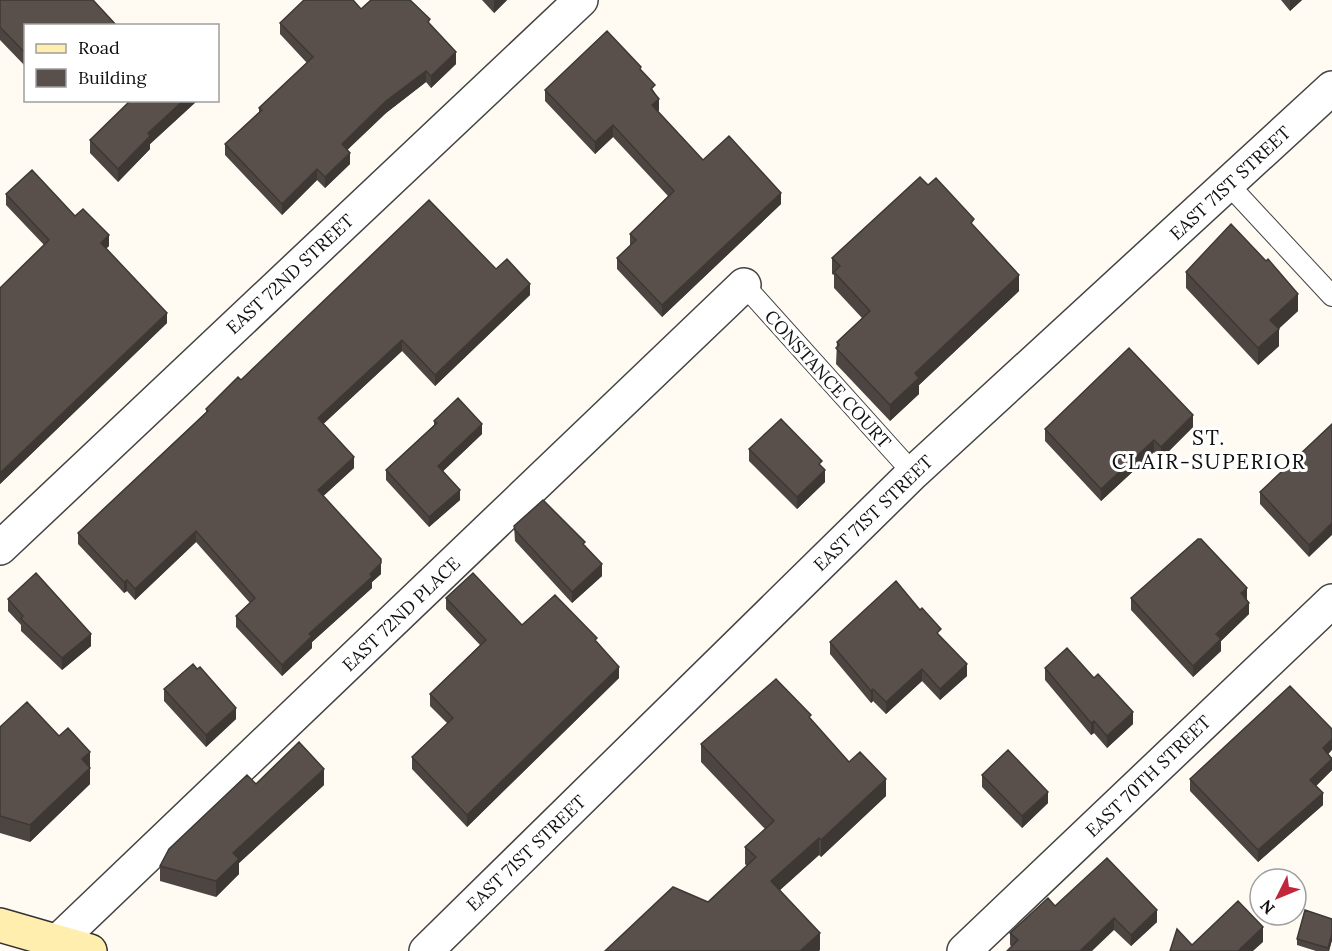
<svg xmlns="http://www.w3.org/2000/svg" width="1332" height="951" font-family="Lora,serif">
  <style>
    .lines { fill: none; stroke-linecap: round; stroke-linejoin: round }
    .lane-casing { stroke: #434343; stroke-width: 22 }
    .street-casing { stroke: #434343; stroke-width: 36 }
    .secondary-casing { stroke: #323232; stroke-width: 36 }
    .lane { stroke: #fff; stroke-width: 20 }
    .street { stroke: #fff; stroke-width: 33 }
    .secondary { stroke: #ffeeae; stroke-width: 33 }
    .wall { fill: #4d4541 }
    .shaded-wall { fill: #3e3835 }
    .building { fill: #59504c; stroke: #3e3835; stroke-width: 1.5 }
    .labels { text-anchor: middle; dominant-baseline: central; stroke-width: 6; stroke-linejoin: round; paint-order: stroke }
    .street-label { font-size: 18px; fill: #101010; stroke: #fff }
    .quarter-label { font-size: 21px; letter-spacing: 1.5px; fill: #101010; stroke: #fff }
  </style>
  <rect width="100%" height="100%" fill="#fffbf3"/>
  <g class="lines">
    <defs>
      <path id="lane" d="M1229,185L1332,296
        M744,285L913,473"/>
      <path id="street" d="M0,548L581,0
        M57,942L744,285
        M426,951L913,473L1332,88
        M964,951L1332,601"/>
      <path id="secondary" d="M0,925L90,951"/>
    </defs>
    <!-- lane casing -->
    <use href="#lane" class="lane-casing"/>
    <!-- street casing -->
    <use href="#street" class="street-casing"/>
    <!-- secondary casing -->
    <use href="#secondary" class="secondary-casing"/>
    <!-- lane -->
    <use href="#lane" class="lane"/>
    <!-- street -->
    <use href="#street" class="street"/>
    <!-- secondary -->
    <use href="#secondary" class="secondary"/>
  </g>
  <!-- wall -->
  <path class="wall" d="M0,0H93L26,26V67L0,40Z
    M482,0H507L494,13Z
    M1281,0H1302L1290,11Z
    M361,9L430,24L456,64L431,88L426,82L386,113L347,150L350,164L325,188L317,180L282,215L225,155V144L259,112V108L307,63L280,34V23Z
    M641,71L655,93L659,110L658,112L703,160L781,204L662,317L617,269V258L630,246V234L668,196L613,137L595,154L545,101V90Z
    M126,100H198L150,144V149L118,182L90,153V140L128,103Z
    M928,185L974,226L1019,291L919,385V394L890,421L836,364L837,342L862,318L834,288V275L832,274V258Z
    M6,194L75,216L109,246L106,248L167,323L0,484V288L44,245L6,205Z
    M496,269L530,295L435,386L402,351L323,424L354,468L323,496L381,574L372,582V588L312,642V648L282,676L236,627V616L250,603L196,542L135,600L127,591L124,593L78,544V533L206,412V409L241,380Z
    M1186,272L1298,311L1278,329L1279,346L1258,365L1186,288Z
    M434,421L482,434L443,471L460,500L429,527L386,480V470L434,425Z
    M1332,424L1309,557L1260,504V492Z
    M1193,427L1161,459L1154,452L1101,501L1045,441V429Z
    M749,449L822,467L825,482L797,509L749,461Z
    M514,526L585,545L602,576L572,603L515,541Z
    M446,598L522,625L597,643L619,678L467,827L412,769V757L448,724L430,706V694L480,645L446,609Z
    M1131,598L1247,600L1249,614L1221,641V651L1193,677L1131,610Z
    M8,599L91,646L62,670L21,631V625L8,611Z
    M941,637L967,676L940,700L922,681L886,714L873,701L871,703L830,654V642Z
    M1045,668L1133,724L1107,748L1094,733L1091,735L1045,680Z
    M197,669L236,719L206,747L164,701V689Z
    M811,720L849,762L886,796L821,857L819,855L780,890L820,950L708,902L747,866L745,864V847L765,829L701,762V744Z
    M0,727L59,736L90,752V784L30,842L0,833Z
    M1328,754L1332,758V770L1316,786L1323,805L1258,862L1190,791V779Z
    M982,775L1048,803L1022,828L982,787Z
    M256,784L324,785L239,863V874L216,897L160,881V866Z
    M1055,906L1157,922L1131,946L1114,930L1011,946L1010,945V933Z
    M1297,939L1332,940L1329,951H1316L1297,945Z"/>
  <!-- shaded-wall -->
  <path class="shaded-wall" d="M495,0H507L494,13V1Z
    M1290,0H1302L1290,11Z
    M456,52V64L431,88V76Z
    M426,71V82L386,113L342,155V144L386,101Z
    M659,99V110L652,117V105Z
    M184,100H198L150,144V149L118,182V169L148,133Z
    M613,125V137L595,154V142Z
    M350,153V164L325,188V177Z
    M317,169V180L282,215V204Z
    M781,193V204L662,317V305Z
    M109,235V246L101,254V243Z
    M1019,275V291L919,385V394L890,421V405L915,373Z
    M530,284V295L435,386V375Z
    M1298,294V311L1270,337V320Z
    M167,313V323L0,484V473Z
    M1279,329V346L1258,365V348Z
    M402,340V351L318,429V418Z
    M1193,415V427L1161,459V447Z
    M482,424V434L438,476V466Z
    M1154,440V452L1101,501V489Z
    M354,457V468L318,501V490Z
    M825,470V482L797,509V497Z
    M460,490V500L429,527V517Z
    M1332,523V535L1309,557V545Z
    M196,531V542L135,600V589Z
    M381,559V574L372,582V588L312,642V648L282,676V665L309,634L370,574Z
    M602,564V576L572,603V592Z
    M127,580V591L124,593V582Z
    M1247,588V600L1241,593Z
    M1249,603V614L1221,641V651L1193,677V666L1216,634Z
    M91,634V646L62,670V658Z
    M967,664V676L940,700V689Z
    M619,667V678L467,827V815Z
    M922,669V681L886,714V702Z
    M873,689V701L871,703V691Z
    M236,708V719L206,747V735Z
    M1133,712V724L1107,748V736Z
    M1094,721V733L1091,735V723Z
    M1332,739V750L1323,760V748Z
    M90,752V784L30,842V825L82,759Z
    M1332,759V770L1310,792V780Z
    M324,769V785L239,863V874L216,897V881L233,853Z
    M886,779V796L821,857V840Z
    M1048,792V803L1022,828V816Z
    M1323,793V805L1258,862V850Z
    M819,838V855L771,898V881Z
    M1157,910V922L1131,946V935Z
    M1114,918V930L1092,951H1080Z
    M1263,927V942L1253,951H1238Z
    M820,933V950L819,951H800Z
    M1332,934V940L1329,951H1328Z"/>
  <!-- building -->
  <path class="building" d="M0,0H93L117,26H26V54L0,27Z
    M304,0H353L361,9L371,0H410L430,19L428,22L456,52L431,76L426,71L386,101L342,144L350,153L325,177L317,169L282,204L225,144L262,110L259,108L313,57L280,23Z
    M607,31L641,67L640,69L655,85L651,89L659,99L652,105L703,160L729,136L781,193L662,305L617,258L636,240L630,234L674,191L613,125L595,142L545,90Z
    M131,100H184L148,133L150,136L118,169L90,140Z
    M32,170L75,216L83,209L109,235L101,243L167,313L0,473V288L49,240L6,194Z
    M920,177L928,185L936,178L974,219L971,223L1019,275L915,373L919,378L890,405L836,348L839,345L837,342L870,311L834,272L840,266L832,258Z
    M429,200L496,269L507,259L530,284L435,375L402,340L318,418L354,457L318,490L381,559V563L370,574L372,577L309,634L312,636L282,665L236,616L255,598L196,531L135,589L127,580L124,582L78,533L208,411L206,409L238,377L241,380Z
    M1231,224L1266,261L1268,259L1298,294L1270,320L1279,329L1258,348L1186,272Z
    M1129,348L1193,415L1161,447L1154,440L1101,489L1045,429Z
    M458,398L482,424L438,466L460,490L429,517L386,470L437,423L434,421Z
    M781,419L822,461L819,464L825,470L797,497L749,449Z
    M1332,424V523L1309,545L1260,492Z
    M543,500L585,542L583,544L602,564L572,592L515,530L514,526Z
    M1198,539H1201L1247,588L1241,593L1249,603L1216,634L1221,639L1193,666L1131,598Z
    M36,573L91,634L62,658L21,619L23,616L8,599Z
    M473,573L522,625L555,595L597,638L595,640L619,667L467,815L412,757L453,718L430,694L486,640L446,598Z
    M896,581L920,610L922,608L941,629L937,633L967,664L940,689L922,669L886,702L873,689L871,691L830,642Z
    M1067,648L1094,678L1098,674L1133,712L1107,736L1094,721L1091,723L1045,668Z
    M193,664L197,669L200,667L236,708L206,735L164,689Z
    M776,679L811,715L809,717L849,762L860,752L886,779L821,840L819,838L771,881L820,933L800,951H605L673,887L708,902L756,857L745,847L774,821L701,744Z
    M1290,686L1332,729V739L1323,748L1332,759L1310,780L1323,793L1258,850L1190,779Z
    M27,702L59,736L68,728L90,752L82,759L90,768L30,825L0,816V727Z
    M299,742L324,769L233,853L239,859L216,881L160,866L169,849L247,775L256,784Z
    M1008,750L1048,792L1022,816L982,775Z
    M1107,858L1157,910L1131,935L1114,918L1080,951H1007L1018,940L1010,933L1048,898L1055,906Z
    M1238,901L1263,927L1238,951H1170L1177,929L1192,945Z
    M1305,910L1332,919V934L1328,948L1297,939Z"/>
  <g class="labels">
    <!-- street labels -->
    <g class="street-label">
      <text transform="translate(1230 183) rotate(-43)">EAST 71ST STREET</text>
      <text transform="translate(290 274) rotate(-43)">EAST 72ND STREET</text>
      <text transform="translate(828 379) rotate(48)">CONSTANCE COURT</text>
      <text transform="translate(873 513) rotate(-44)">EAST 71ST STREET</text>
      <text transform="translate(401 614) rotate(-44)">EAST 72ND PLACE</text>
      <text transform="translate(1148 776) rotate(-44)">EAST 70TH STREET</text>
      <text transform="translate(526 853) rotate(-44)">EAST 71ST STREET</text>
    </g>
    <!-- quarter labels -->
    <g class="quarter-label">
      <text x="1209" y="437">ST.<tspan x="1209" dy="24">CLAIR-SUPERIOR</tspan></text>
    </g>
  </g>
  <!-- legend -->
  <rect x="24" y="24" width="195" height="78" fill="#ffffff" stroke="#9f9f9f" stroke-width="1.5"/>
  <rect x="36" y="44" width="30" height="9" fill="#ffeeae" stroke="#9f9f9f" stroke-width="1.5"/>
  <text x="78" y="54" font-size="18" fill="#101010">Road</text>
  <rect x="36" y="69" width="30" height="18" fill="#59504c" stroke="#9f9f9f" stroke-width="1.5"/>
  <text x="78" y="84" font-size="18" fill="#101010">Building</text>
  <!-- north arrow -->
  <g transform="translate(1278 897) rotate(227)"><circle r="28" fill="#ffffff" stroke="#9f9f9f" stroke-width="1.5"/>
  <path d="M0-4.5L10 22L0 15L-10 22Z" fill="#c2263c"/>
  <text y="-9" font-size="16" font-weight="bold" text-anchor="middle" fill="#101010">N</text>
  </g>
</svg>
